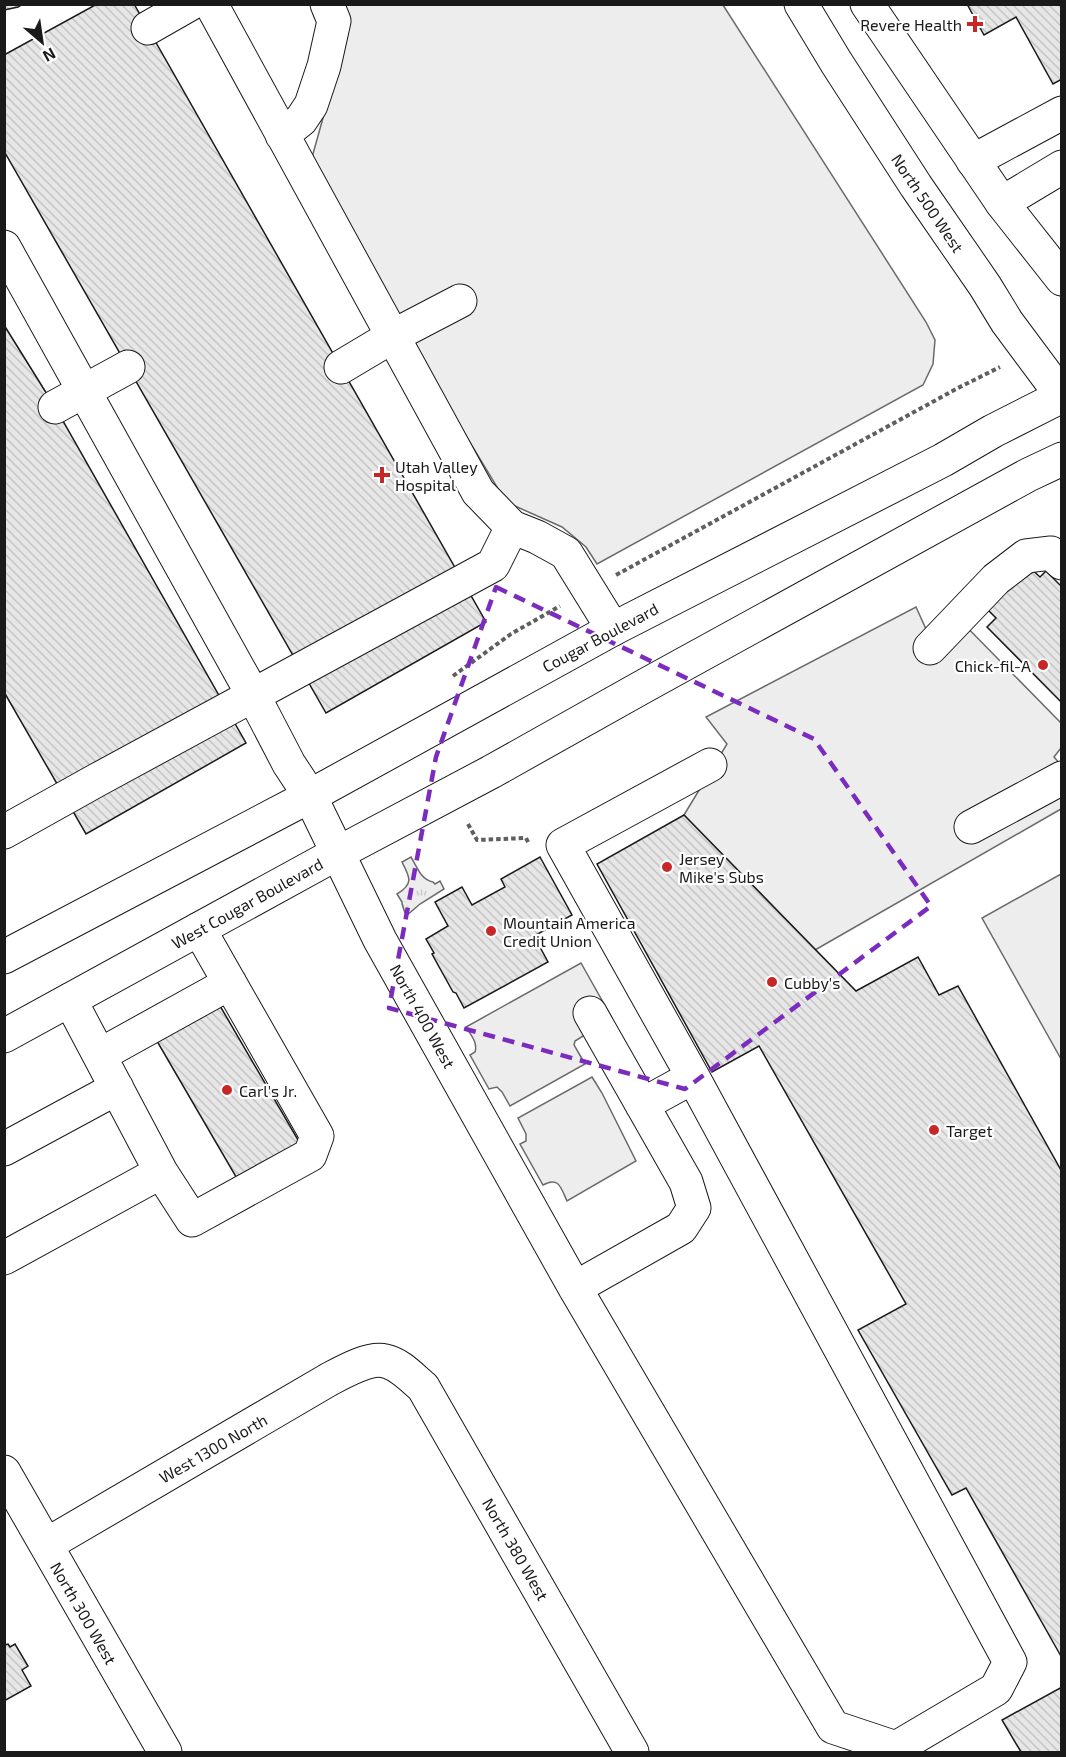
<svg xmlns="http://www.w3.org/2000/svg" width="1066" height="1757" font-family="'Exo 2',sans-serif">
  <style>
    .grass { fill: url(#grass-tufts); stroke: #6a6a6a; stroke-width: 1.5 }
    .pitch { fill: #ededed; stroke: #6a6a6a; stroke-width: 1.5 }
    .building { fill: url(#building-back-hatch); stroke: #1a1a1a; stroke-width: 1.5 }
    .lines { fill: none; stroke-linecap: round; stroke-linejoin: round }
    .minor-casing { stroke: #1a1a1a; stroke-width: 35 }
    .major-casing { stroke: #1a1a1a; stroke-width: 35 }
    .path { stroke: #5f5f5f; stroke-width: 4; stroke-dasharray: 4.5 3; stroke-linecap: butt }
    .minor { stroke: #fff; stroke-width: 33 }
    .major { stroke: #fff; stroke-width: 33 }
    .marked { fill: none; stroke: #7b2cbf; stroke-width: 4.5; stroke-dasharray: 12 8; stroke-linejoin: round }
    .poi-dot { fill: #c62828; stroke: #fff; stroke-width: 2 }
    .labels { text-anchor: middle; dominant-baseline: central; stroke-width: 4.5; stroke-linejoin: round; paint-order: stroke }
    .poi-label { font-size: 16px; fill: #1a1a1a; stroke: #fff; text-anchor: start }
    .street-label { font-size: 16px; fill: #1a1a1a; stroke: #fff }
  </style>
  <defs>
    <pattern id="grass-tufts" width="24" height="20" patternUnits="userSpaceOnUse" patternTransform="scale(1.5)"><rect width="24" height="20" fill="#ededed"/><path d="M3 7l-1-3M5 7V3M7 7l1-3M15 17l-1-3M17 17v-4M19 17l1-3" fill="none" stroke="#cbcbcb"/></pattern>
    <pattern id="building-back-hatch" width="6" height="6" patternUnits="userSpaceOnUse" patternTransform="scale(1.5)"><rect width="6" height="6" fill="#e6e6e6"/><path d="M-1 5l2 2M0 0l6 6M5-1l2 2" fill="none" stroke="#c5c5c5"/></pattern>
  </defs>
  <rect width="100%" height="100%" fill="#fff"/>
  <!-- grass -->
  <path class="grass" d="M411,857C417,867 421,880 433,882L435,884L440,881L444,889L420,904L406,916L402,904V902L397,894C414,884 410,877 402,862Z"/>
  <!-- pitch -->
  <path class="pitch" d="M338,5H723L926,322L935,340L933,364L923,385L597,564L586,547L562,527L506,502L417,355L311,161L342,50Z
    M916,607L926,629L950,610L1061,723V748L1054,757L1061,765V809L815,950L684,815L727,744L706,717Z
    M1061,874V1059L982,918Z
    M581,963L612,1018L575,1041L574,1045L585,1064L510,1106L502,1092L497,1087L489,1089L470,1055L475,1052C478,1043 471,1035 466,1027Z
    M592,1077L602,1093L636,1161L567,1201C561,1188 559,1176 543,1185L520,1144L526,1141V1134L518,1118Z"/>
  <!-- building -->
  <path class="building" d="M4,4H23L18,7L4,10Z
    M97,4H134L486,622L326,713L4,151V55Z
    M967,4H1062V79L1053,84L1016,17L984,35Z
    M4,325L55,407L246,743L86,834L4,692Z
    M1025,563L1040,577L1046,571L1062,587V703L987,627L996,618L983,605Z
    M684,815L856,991L918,957L939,995L958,986L1062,1172V1658L966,1488L952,1495L858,1330L906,1304L759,1046L712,1072L597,864Z
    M540,857L572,915L534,936L548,962L464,1008L456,993L453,992L432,954L434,953L426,939L448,926L435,902L462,887L472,905L505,887L501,879Z
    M216,999L301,1145L239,1182L154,1036Z
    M8,1644L10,1647L15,1644L28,1666L22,1670L31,1686L4,1701V1645Z
    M1062,1687V1752H1021L1002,1720Z"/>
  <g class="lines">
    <defs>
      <path id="minor" d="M211,4L478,492L512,527
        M148,28L190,4
        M282,135L301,120L311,105L324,66L334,21L327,4
        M973,161L1062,113
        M1002,203L1062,167
        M4,247L253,695L289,764L310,796L380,940L575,1288L833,1727L896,1748L899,1752
        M341,367L393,336L460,301
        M55,407L128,367
        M930,648L996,579L1026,556L1051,553L1062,563
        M710,765L563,845L693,1077L1010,1662L996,1689L896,1748
        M971,827L1062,778
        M4,832L97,780L493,565L512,527L537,537L566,553L613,629
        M100,1055L230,983
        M642,1105L693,1077
        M4,1149L117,1088
        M161,1172L192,1220L310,1155L317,1136L199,929
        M4,1258L161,1172L70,1000
        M575,1288L681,1228L694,1208L686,1182L590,1013
        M4,1472L165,1752
        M46,1545L328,1380C343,1372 369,1357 385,1361C400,1364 412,1378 423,1387L632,1752"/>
      <path id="major" d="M801,4L836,62L916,186L985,286L1007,322L1062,396
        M867,4L1002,203L1062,279
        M4,957L310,796L613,629L943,460L993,431L1062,396
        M4,1036L325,860L491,772L646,685L1028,475L1062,459"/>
    </defs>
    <!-- minor casing -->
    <use href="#minor" class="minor-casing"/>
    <!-- major casing -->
    <use href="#major" class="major-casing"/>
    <!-- path -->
    <path class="path" d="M616,575L958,388L1000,367
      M453,676L511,634L560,606
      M468,824L477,840L526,838L529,844"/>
    <!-- minor -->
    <use href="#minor" class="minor"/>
    <!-- major -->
    <use href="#major" class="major"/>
  </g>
  <!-- marked area -->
  <path class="marked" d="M496,587L814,739L931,906L685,1089L389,1008L436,757Z"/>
  <!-- markers -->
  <g class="poi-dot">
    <path d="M972 15h6v6h6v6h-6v6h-6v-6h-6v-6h6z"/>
    <path d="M379 466h6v6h6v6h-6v6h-6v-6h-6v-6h6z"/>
    <circle cx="1043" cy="665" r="6"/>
    <circle cx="667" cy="867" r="6"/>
    <circle cx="491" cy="931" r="6"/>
    <circle cx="772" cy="982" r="6"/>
    <circle cx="227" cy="1090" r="6"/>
    <circle cx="934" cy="1130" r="6"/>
  </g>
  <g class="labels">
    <!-- poi labels -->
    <g class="poi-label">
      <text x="962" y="24" text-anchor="end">Revere Health</text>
      <text x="395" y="466">Utah Valley<tspan x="395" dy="18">Hospital</tspan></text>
      <text x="1031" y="665" text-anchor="end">Chick-fil-A</text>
      <text x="679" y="858">Jersey<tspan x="679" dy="18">Mike's Subs</tspan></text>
      <text x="503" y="922">Mountain America<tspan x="503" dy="18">Credit Union</tspan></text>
      <text x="784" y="982">Cubby's</text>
      <text x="239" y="1090">Carl's Jr.</text>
      <text x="946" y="1130">Target</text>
    </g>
    <!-- street labels -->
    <g class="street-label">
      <text transform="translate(928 203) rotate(56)">North 500 West</text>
      <text transform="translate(600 637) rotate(-28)">Cougar Boulevard</text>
      <text transform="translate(247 903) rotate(-29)">West Cougar Boulevard</text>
      <text transform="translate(423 1016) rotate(61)">North 400 West</text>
      <text transform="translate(213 1448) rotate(-30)">West 1300 North</text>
      <text transform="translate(516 1549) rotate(60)">North 380 West</text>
      <text transform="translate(84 1613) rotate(60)">North 300 West</text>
    </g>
  </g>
  <!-- border -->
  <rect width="1066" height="1757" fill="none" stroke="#1a1a1a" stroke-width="12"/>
  <!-- north arrow -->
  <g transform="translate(42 42) rotate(151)" stroke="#ffffff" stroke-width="4.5" paint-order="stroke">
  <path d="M0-4.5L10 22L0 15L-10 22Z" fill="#1a1a1a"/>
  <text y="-9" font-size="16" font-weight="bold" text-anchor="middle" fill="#1a1a1a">N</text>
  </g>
</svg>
